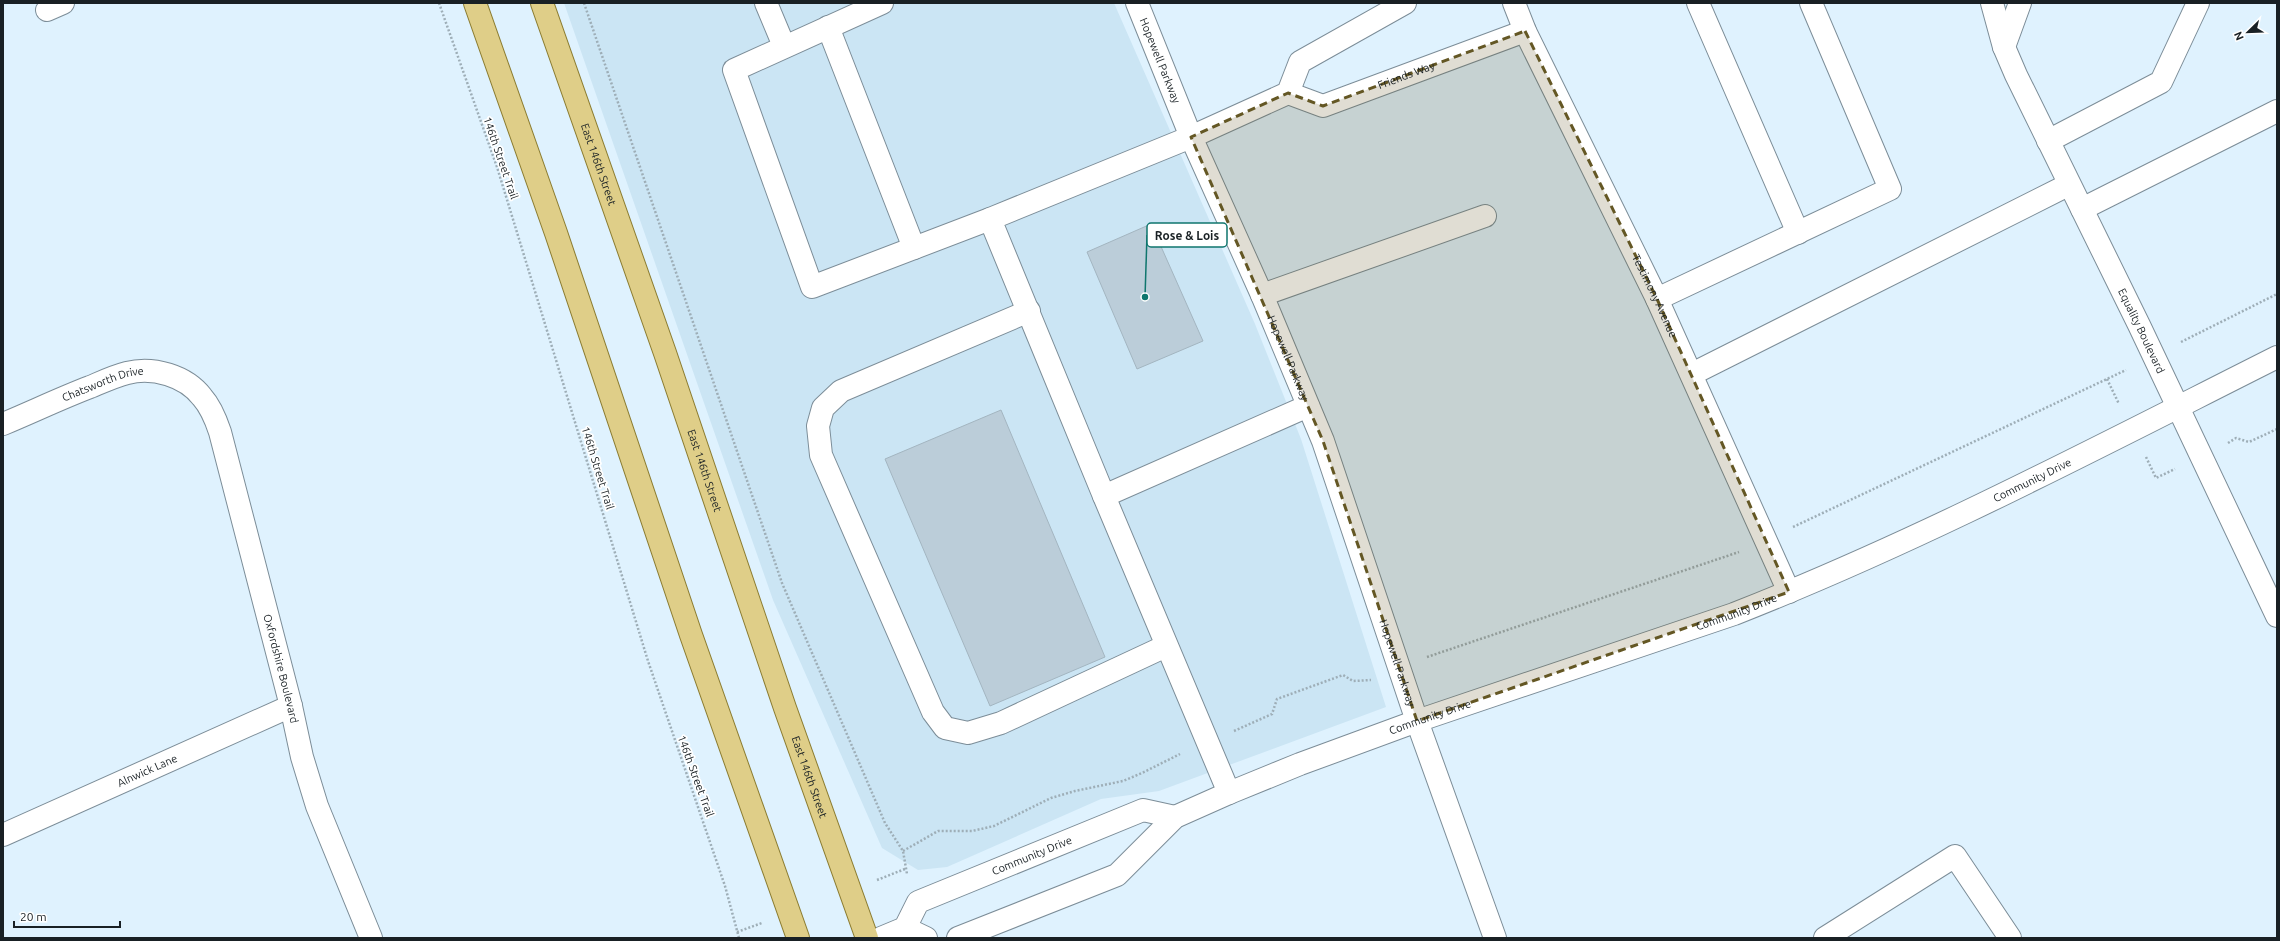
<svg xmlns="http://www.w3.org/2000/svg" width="2280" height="941" font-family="Ubuntu,sans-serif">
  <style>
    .built { fill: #cbe5f4 }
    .building { fill: #bbcdd9; stroke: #a3b5c0 }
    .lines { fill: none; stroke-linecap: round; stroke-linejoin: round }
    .minor-casing { stroke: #7c8d98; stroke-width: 24 }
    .major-casing { stroke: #8b7c31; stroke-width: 24 }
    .path { stroke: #9eaeb7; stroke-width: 2.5; stroke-dasharray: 2 2; stroke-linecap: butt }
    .minor { stroke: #fff; stroke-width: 22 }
    .major { stroke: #dfce88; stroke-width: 22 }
    .marked { fill: #645724; fill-opacity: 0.2; stroke: #645724; stroke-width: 3; stroke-dasharray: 8 5; stroke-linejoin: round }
    .labels { text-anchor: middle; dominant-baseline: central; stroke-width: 3.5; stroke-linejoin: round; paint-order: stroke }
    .street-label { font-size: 11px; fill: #192024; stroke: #fff }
    .leader { fill: none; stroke: #0f766e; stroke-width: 1.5 }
    .callout-dot { fill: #0f766e; stroke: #fff; stroke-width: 1.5 }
    .callout { fill: #fff; stroke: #0f766e; stroke-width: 1.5 }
    .callout-label { font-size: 12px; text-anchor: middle; font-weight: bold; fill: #192024 }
  </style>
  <rect width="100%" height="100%" fill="#dff2fe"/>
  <!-- built -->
  <path class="built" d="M564,3H1114L1255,324L1301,439L1386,707L1159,791L1101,799L947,867L918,870L882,848L773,600Z"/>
  <!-- building -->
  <path class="building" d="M1151,224L1203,341L1137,369L1087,252Z
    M1001,410L1105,657L990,706L885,459Z"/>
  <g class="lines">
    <defs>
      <g id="minor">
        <path d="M766,3L784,46"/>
        <path d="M882,3L734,70L812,287L990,219"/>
        <path id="s1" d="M1137,3L1191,137L1262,295L1323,441L1417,721L1495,938"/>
        <path id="s2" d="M1514,3L1525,31L1657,299L1789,592"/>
        <path d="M1698,3L1798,233"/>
        <path id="s3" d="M1992,3L2004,47L2016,75L2139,325L2277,616"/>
        <path d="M47,10L63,3"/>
        <path d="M828,27L914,248"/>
        <path d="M2004,47L2020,3"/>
        <path id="s4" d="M1288,93L1323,106L1525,31"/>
        <path d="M2048,141L2161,82L2198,3"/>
        <path d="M2082,209L2277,111"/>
        <path d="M1262,295L1485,216"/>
        <path d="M1657,299L1890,189L1811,3"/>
        <path d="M1029,311L841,391L823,408L818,426L821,455L933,712L945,728L968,733L1001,723L1166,646"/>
        <path d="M1692,374L2068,185"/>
        <path d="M1308,406L1104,496L990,219L1191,137L1288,93L1300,62L1405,3"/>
        <path id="s5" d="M3,424C32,412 61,398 90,387C102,382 115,376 127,373C153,366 186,376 202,397C211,407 216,420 220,432L291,706L302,757L317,806L371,938"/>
        <path d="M1104,496L1229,793"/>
        <path id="s6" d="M3,835L291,706"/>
        <path d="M905,928L926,938"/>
        <path id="s7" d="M881,938L905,928L918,902L1143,810L1175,817"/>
        <path id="s8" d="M958,938L1117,875L1175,817L1229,793L1300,764L1417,721L1734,614C1920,541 2098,447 2277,357"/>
        <path d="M1825,938L1955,856L2010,938"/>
      </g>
      <g id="major">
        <path d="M475,3L556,233L691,635L798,938"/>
        <path id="s9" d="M542,3L665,353L785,708L867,938"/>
      </g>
    </defs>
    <!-- minor casing -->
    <use href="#minor" class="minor-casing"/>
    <!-- major casing -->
    <use href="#major" class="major-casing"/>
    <!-- path -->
    <path class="path" d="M439,3L497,167L648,661L725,886L739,938
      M584,3L782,583L885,823L903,851L907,874
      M2181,342L2277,294
      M2107,379L2119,404
      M2228,443L2236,438L2249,442L2277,429
      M2146,457L2156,478L2175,469
      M1793,527L2126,370
      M1427,657L1739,552
      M1234,731L1272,714L1277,699L1343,675L1353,681L1371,680
      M903,851L938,831H972L994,826L1051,798L1075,791L1123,781L1142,773L1180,754
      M877,880L905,869
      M737,932L762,923"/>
    <!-- minor -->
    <use href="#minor" class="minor"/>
    <!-- major -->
    <use href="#major" class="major"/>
  </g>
  <!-- marked area -->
  <path class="marked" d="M1525,31L1657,299L1789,592L1417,721L1323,441L1191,137L1288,93L1323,106Z"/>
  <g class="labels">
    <!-- street labels -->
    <g class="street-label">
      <text stroke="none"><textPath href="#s1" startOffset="62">Hopewell Parkway</textPath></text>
      <text stroke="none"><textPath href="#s4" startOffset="126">Friends Way</textPath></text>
      <text transform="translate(501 158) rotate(71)">146th Street Trail</text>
      <text stroke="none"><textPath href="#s9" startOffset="171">East 146th Street</textPath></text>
      <text stroke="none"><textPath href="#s2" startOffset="325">Testimony Avenue</textPath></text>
      <text stroke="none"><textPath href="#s3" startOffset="361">Equality Boulevard</textPath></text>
      <text stroke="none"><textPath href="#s1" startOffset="386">Hopewell Parkway</textPath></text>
      <text stroke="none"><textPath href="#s5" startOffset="108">Chatsworth Drive</textPath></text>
      <text transform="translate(598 468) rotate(73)">146th Street Trail</text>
      <text stroke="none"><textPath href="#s9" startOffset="495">East 146th Street</textPath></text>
      <text stroke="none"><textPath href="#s8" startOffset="1175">Community Drive</textPath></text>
      <text stroke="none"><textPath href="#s8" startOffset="851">Community Drive</textPath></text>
      <text stroke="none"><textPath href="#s1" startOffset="710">Hopewell Parkway</textPath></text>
      <text stroke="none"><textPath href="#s5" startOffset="501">Oxfordshire Boulevard</textPath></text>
      <text stroke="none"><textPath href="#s8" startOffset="527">Community Drive</textPath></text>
      <text stroke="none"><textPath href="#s6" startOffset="158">Alnwick Lane</textPath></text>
      <text transform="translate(696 776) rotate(70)">146th Street Trail</text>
      <text stroke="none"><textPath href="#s9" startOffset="819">East 146th Street</textPath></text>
      <text stroke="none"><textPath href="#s7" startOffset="178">Community Drive</textPath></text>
    </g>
  </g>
  <!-- callouts -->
  <path class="leader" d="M1145 297L1147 235"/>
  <circle class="callout-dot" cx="1145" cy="297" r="4"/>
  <rect class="callout" x="1147" y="223" width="80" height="24" rx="4"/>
  <g class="callout-label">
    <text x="1187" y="240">Rose &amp; Lois</text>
  </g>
  <!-- border -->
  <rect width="2280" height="941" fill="none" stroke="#192024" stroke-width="8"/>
  <!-- north arrow -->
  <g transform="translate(2248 32) rotate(247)" stroke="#ffffff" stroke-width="3" paint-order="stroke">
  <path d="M0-3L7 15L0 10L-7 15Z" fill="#192024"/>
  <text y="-6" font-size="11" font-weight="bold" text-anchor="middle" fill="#192024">N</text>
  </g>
  <!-- scale -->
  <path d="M14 921v6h106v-6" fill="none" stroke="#192024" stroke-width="2"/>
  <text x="20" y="921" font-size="12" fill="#192024" stroke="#ffffff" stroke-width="3" paint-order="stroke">20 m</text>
</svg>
